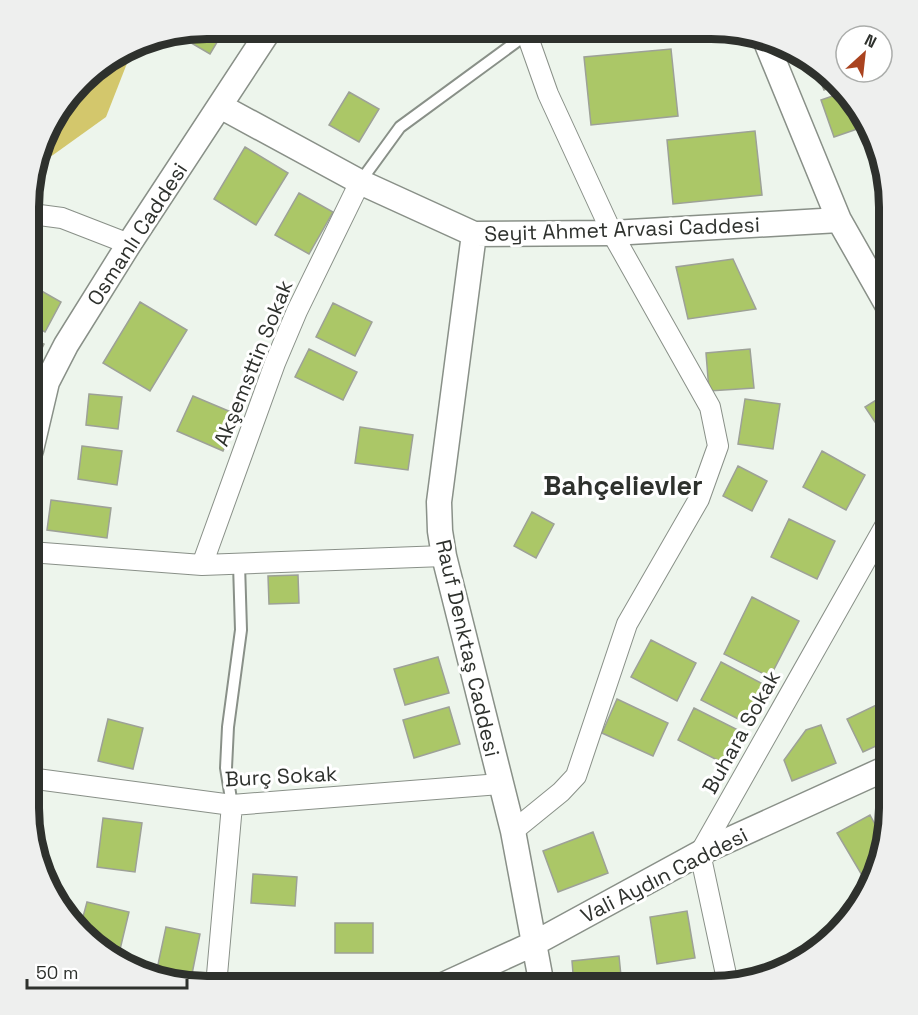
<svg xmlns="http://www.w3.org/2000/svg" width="918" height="1015" font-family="'Space Grotesk',sans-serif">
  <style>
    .green { fill: #d3c76c }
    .building { fill: #abc767; stroke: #9da197; stroke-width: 1.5 }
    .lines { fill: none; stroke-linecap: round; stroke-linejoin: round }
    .service-casing { stroke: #899088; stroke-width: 14 }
    .minor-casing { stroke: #899088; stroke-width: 22 }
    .tertiary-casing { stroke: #899088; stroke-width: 27 }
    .service { stroke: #fff; stroke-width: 10 }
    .minor { stroke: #fff; stroke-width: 20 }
    .tertiary { stroke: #fff; stroke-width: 24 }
    .labels { text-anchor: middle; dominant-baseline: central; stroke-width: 6; stroke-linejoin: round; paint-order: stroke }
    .street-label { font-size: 21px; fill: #2e312d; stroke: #fff }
    .district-label { font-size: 27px; font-weight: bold; fill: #2e312d; stroke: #fff }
    .rim { fill: none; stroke: #2e312d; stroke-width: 8 }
  </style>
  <rect width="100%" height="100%" fill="#edf5ec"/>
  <!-- green -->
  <path class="green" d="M133,48L106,117L53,155L35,165L52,118L90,73Z"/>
  <!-- building -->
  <path class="building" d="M207,28L225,29L210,54L176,34Z
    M419,29H450L419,33Z
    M671,49L678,116L591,125L584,57Z
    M812,61L836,85L824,90Z
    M349,92L379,109L359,142L329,125Z
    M844,92L860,108L866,126L834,137L821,100Z
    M755,131L762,195L673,204L667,140Z
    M245,147L288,173L256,225L214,199Z
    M299,193L333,212L309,254L275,235Z
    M733,259L756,309L688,319L676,267Z
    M31,285L61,302L45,332L31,324Z
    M140,302L187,330L150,391L103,363Z
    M333,303L372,322L355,356L316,337Z
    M31,338L44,344L31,371Z
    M309,349L357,372L343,400L295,377Z
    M750,349L754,388L709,391L706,353Z
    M889,392V443L865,407Z
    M89,394L122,397L118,429L86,425Z
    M193,396L238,415L223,451L177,431Z
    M745,399L780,404L773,449L738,444Z
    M360,427L413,435L408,470L355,463Z
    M82,446L122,451L117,485L78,479Z
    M822,451L865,475L846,510L803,487Z
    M738,466L767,481L752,511L723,496Z
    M51,500L111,508L107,538L47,530Z
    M532,512L554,524L536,558L514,546Z
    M789,519L835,541L817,579L771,557Z
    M298,575L299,603L269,604L268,576Z
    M752,597L799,621L770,677L724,654Z
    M651,640L696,663L677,701L631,677Z
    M438,657L449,693L405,705L394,669Z
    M721,662L763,684L744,722L701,700Z
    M617,699L668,723L653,756L602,733Z
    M889,699V740L863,752L847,719Z
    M449,707L460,744L414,758L403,720Z
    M694,708L740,731L723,763L678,740Z
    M108,719L143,728L133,769L98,761Z
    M821,725L836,763L792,781L784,760L806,730Z
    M889,804V819L887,825L879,810Z
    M870,815L883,839L873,871L863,877L837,833Z
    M103,818L142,823L135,872L97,867Z
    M593,832L608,873L558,892L543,851Z
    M253,874L297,877L295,906L251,903Z
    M87,902L129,912L117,962L80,928Z
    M687,911L695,958L657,964L650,917Z
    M335,923H373V953H335Z
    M166,927L200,934L190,984L156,974Z
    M619,956L622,986H574L572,961Z"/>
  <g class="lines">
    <defs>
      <path id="service" d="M360,182L400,127L527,34
        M232,805L226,768L228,727L241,630L239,564"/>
      <path id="minor" d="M32,214L62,218L129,244
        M30,552L202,565L444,556
        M202,565L275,363L297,311L360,182
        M29,778L232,805L500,784
        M513,831L561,792L576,776L627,624L699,499L718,446L710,407L612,233L548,94L525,29
        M728,984L700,853L889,519
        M216,986L232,805"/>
      <path id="tertiary" d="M766,42L839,220L889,308
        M220,106L360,182L474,234L612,233L839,220
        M474,234L439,502L440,531L444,556L513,831L542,986
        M31,450L47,382L66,345L129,244L270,29
        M441,986L535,943L700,853L889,767"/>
    </defs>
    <!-- service casing -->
    <use href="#service" class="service-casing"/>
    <!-- minor casing -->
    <use href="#minor" class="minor-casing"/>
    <!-- tertiary casing -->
    <use href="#tertiary" class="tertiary-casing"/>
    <!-- service -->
    <use href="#service" class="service"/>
    <!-- minor -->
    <use href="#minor" class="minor"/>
    <!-- tertiary -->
    <use href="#tertiary" class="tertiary"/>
  </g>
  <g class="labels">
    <!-- street labels -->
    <g class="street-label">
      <text transform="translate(622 229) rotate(-2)">Seyit Ahmet Arvasi Caddesi</text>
      <text transform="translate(137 234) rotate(-57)">Osmanlı Caddesi</text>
      <text transform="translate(253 363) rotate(-68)">Akşemsttin Sokak</text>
      <text transform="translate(468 648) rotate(77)">Rauf Denktaş Caddesi</text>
      <text transform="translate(741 732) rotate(-61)">Buhara Sokak</text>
      <text transform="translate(281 776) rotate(-3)">Burç Sokak</text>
      <text transform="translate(664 875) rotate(-27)">Vali Aydın Caddesi</text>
    </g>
    <!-- district labels -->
    <g class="district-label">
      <text x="623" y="485">Bahçelievler</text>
    </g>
  </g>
  <!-- crop -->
  <path d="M0 0H918V1015H0ZM207 39H711A168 168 0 0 1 879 207V808A168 168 0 0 1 711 976H207A168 168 0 0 1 39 808V207A168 168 0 0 1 207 39Z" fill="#eeefee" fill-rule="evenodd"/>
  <path class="rim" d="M207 39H711A168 168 0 0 1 879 207V808A168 168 0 0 1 711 976H207A168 168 0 0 1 39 808V207A168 168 0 0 1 207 39Z"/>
  <!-- north arrow -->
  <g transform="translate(864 54) rotate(27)"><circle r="28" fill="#ffffff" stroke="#abadab" stroke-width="1.5"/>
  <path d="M0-4.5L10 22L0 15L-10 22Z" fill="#aa431f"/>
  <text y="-9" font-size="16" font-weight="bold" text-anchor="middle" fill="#2e312d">N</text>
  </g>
  <!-- scale -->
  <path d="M27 979v9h160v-9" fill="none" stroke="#2e312d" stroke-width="3"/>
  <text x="36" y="979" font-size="18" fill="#2e312d" stroke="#ffffff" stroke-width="4.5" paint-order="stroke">50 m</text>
</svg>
